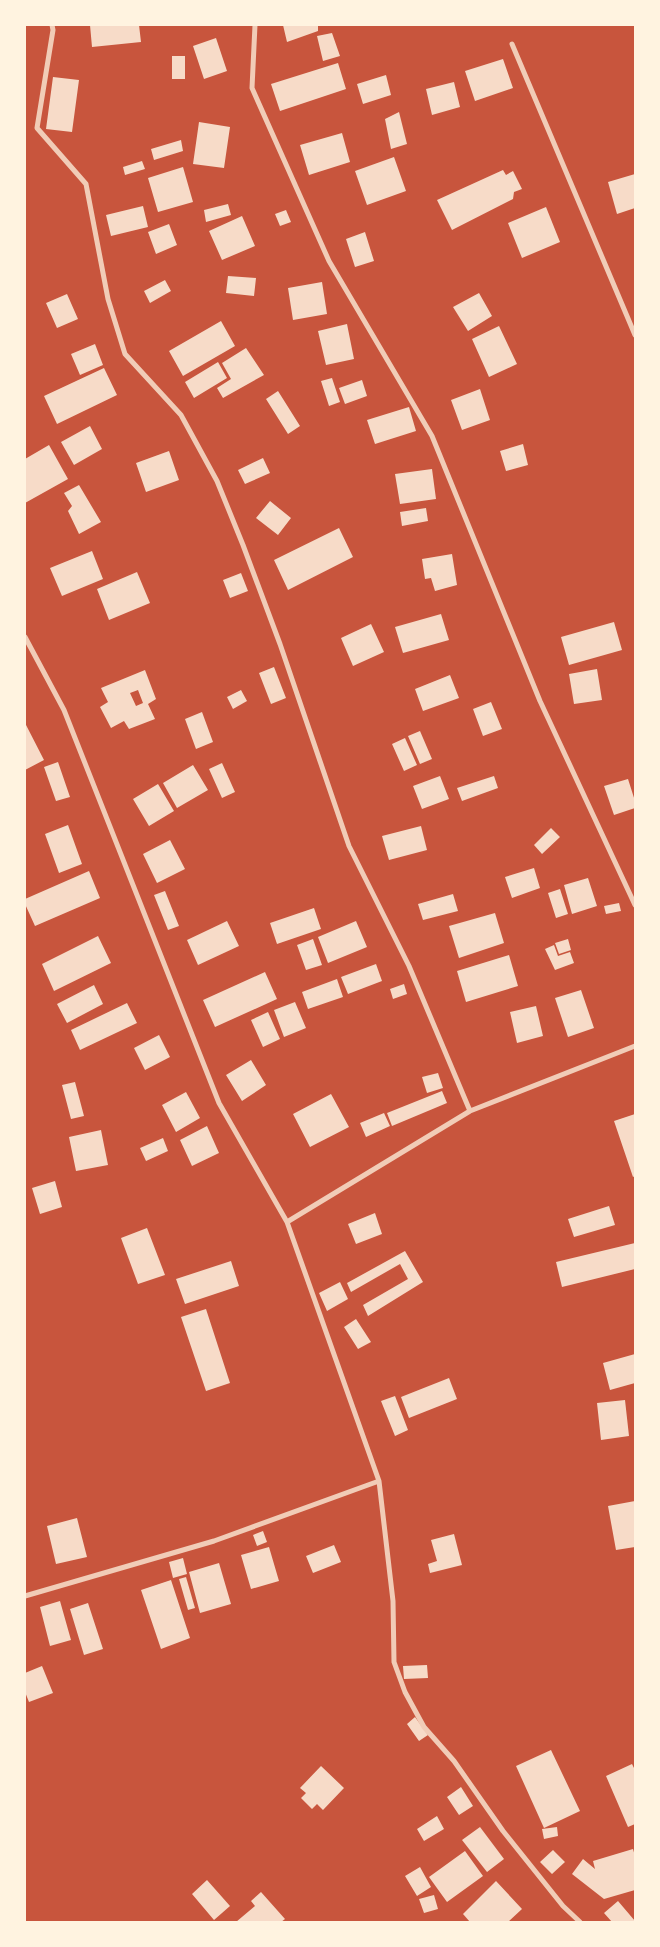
<svg xmlns="http://www.w3.org/2000/svg" width="660" height="1947" font-family="Spectral,serif">
  <style>
    .building { fill: #f7dbc8; fill-rule: evenodd }
    .lines { fill: none; stroke-linecap: round; stroke-linejoin: round }
    .minor { stroke: #f1ccb7; stroke-width: 5 }
  </style>
  <rect width="100%" height="100%" fill="#c8553d"/>
  <!-- building -->
  <path class="building" d="M90,25H139L141,42L92,47Z
    M283,25H318V31L287,42Z
    M332,33L340,56L323,61L317,36Z
    M216,38L227,71L204,79L193,46Z
    M172,56H185V79H172Z
    M503,59L513,88L475,101L465,71Z
    M338,63L346,89L280,111L271,84Z
    M386,75L391,95L363,104L357,84Z
    M53,77L79,80L72,132L46,129Z
    M454,82L460,107L432,115L426,89Z
    M399,112L407,144L391,149L385,119Z
    M199,122L230,127L224,168L193,164Z
    M342,133L350,162L309,175L300,145Z
    M181,140L183,151L154,160L151,149Z
    M394,157L406,191L367,205L355,171Z
    M142,161L145,169L125,175L123,167Z
    M183,167L193,202L158,212L148,178Z
    M503,170L506,175L513,171L522,189L514,192L513,199L452,230L437,200Z
    M635,174V208L617,214L608,182Z
    M228,204L231,215L206,222L204,210Z
    M143,206L148,227L111,236L106,215Z
    M546,207L560,242L522,258L508,223Z
    M286,210L291,222L280,226L275,214Z
    M242,216L255,246L222,260L209,231Z
    M169,224L177,245L156,254L148,232Z
    M365,232L374,261L355,267L346,239Z
    M228,276L256,278L254,296L226,293Z
    M165,280L171,291L150,303L144,291Z
    M322,282L327,314L293,320L288,288Z
    M479,293L492,316L468,331L453,307Z
    M67,294L78,319L57,328L46,303Z
    M221,321L235,346L183,376L169,351Z
    M347,324L354,359L326,365L318,331Z
    M499,326L517,364L489,377L472,339Z
    M95,344L103,365L80,375L71,354Z
    M246,348L264,375L223,398L217,388L231,379L222,363Z
    M218,362L227,378L194,398L185,382Z
    M104,368L117,395L57,424L44,396Z
    M332,378L340,402L329,406L321,381Z
    M362,380L367,396L345,404L339,388Z
    M480,389L490,420L462,430L451,400Z
    M278,391L300,426L288,434L266,399Z
    M409,407L416,431L375,444L367,420Z
    M90,426L102,449L74,465L61,442Z
    M523,444L528,465L506,471L500,451Z
    M49,445L68,479L25,503V459Z
    M169,451L179,480L146,492L136,463Z
    M263,458L270,473L245,484L238,470Z
    M432,469L436,499L400,504L395,474Z
    M79,485L101,522L79,534L68,511L72,506L64,493Z
    M270,501L291,518L278,535L256,518Z
    M426,508L428,521L402,526L400,512Z
    M339,528L353,557L288,590L274,560Z
    M92,551L103,579L62,596L50,568Z
    M452,554L457,585L435,591L431,578L425,579L422,559Z
    M137,572L150,603L109,620L97,589Z
    M241,573L248,591L230,598L223,580Z
    M441,614L449,640L403,653L395,627Z
    M614,622L622,650L569,665L561,637Z
    M371,624L384,652L353,666L341,638Z
    M274,667L286,698L271,704L259,673Z
    M597,669L602,700L574,704L569,674Z
    M145,670L156,699L148,704L155,719L129,729L124,721L111,728L100,707L108,702L101,688ZM138,690L143,703L136,706L130,693Z
    M450,675L459,698L423,711L415,689Z
    M241,690L247,701L233,709L227,697Z
    M491,702L502,729L483,736L473,709Z
    M202,712L213,742L196,749L185,719Z
    M25,723L44,760L25,770Z
    M420,731L432,759L420,764L408,736Z
    M405,738L417,765L404,771L392,744Z
    M58,762L70,797L56,801L44,767Z
    M222,763L235,792L222,798L209,769Z
    M193,765L208,790L177,808L163,783Z
    M440,776L449,799L422,809L413,786Z
    M494,776L498,788L462,801L457,788Z
    M628,779L635,801V808L614,815L604,786Z
    M158,784L174,811L149,826L133,799Z
    M68,825L82,864L59,873L45,834Z
    M421,826L427,850L389,860L382,836Z
    M551,828L560,837L542,854L534,845Z
    M170,840L185,869L157,883L143,854Z
    M534,868L540,888L512,898L505,877Z
    M89,871L100,898L35,926L25,904V899Z
    M588,878L597,906L572,914L564,885Z
    M560,889L568,914L556,918L548,893Z
    M165,891L179,926L168,930L154,895Z
    M453,894L458,911L423,920L418,904Z
    M619,903L621,911L606,914L604,906Z
    M314,908L321,929L277,944L270,923Z
    M495,913L504,943L459,958L449,926Z
    M227,921L239,946L198,965L187,940Z
    M356,921L367,947L328,963L318,937Z
    M98,936L111,963L54,991L42,964Z
    M313,939L322,965L306,970L297,945Z
    M568,939L571,950L559,954L555,943Z
    M554,945L558,956L570,952L574,963L555,970L545,949Z
    M509,955L518,986L466,1002L457,971Z
    M376,964L382,981L348,994L341,977Z
    M265,972L277,999L215,1027L203,1000Z
    M337,979L343,997L308,1009L302,992Z
    M404,984L407,994L393,999L390,989Z
    M94,985L103,1004L67,1023L57,1004Z
    M581,990L594,1028L568,1037L555,998Z
    M295,1002L306,1028L284,1037L274,1010Z
    M127,1003L137,1023L80,1050L71,1030Z
    M536,1006L543,1036L517,1043L510,1012Z
    M268,1012L280,1039L263,1047L251,1020Z
    M159,1035L170,1057L145,1070L134,1048Z
    M251,1060L266,1085L242,1101L226,1075Z
    M438,1073L443,1088L427,1093L422,1077Z
    M75,1082L84,1116L71,1119L62,1085Z
    M442,1091L447,1103L392,1126L387,1113Z
    M186,1092L200,1118L176,1132L162,1105Z
    M331,1094L349,1127L310,1147L293,1114Z
    M384,1113L390,1126L366,1137L360,1123Z
    M635,1114V1176L633,1177L614,1121Z
    M207,1126L219,1153L192,1166L180,1140Z
    M101,1130L108,1165L76,1171L69,1137Z
    M163,1138L168,1151L146,1161L140,1148Z
    M55,1181L62,1207L40,1214L32,1188Z
    M609,1206L615,1225L574,1237L568,1219Z
    M375,1213L382,1234L356,1244L348,1224Z
    M147,1228L165,1275L138,1284L121,1238Z
    M635,1243V1269L562,1287L556,1262Z
    M405,1251L423,1282L368,1316L363,1305L408,1279L400,1264L351,1292L347,1283Z
    M231,1261L239,1286L185,1304L176,1279Z
    M340,1282L348,1299L327,1311L319,1293Z
    M206,1309L230,1383L206,1391L181,1317Z
    M356,1319L371,1342L358,1349L344,1327Z
    M635,1354V1383L610,1390L603,1363Z
    M449,1378L457,1399L409,1418L401,1397Z
    M395,1396L408,1430L395,1436L381,1401Z
    M625,1400L629,1436L601,1440L597,1403Z
    M635,1501V1547L616,1550L608,1506Z
    M77,1518L87,1557L56,1564L47,1526Z
    M263,1531L267,1542L257,1546L253,1535Z
    M454,1534L462,1565L430,1573L428,1564L437,1561L431,1540Z
    M334,1545L341,1562L313,1573L306,1556Z
    M269,1547L279,1581L251,1589L241,1555Z
    M183,1558L187,1574L173,1578L169,1562Z
    M219,1563L231,1604L200,1613L189,1572Z
    M186,1577L195,1608L188,1610L179,1579Z
    M171,1580L190,1638L161,1649L141,1590Z
    M60,1601L71,1640L50,1646L40,1607Z
    M88,1603L103,1649L84,1655L70,1609Z
    M427,1665L428,1678L404,1679L403,1666Z
    M42,1666L53,1693L29,1702L25,1692V1673Z
    M415,1717L428,1735L419,1741L407,1724Z
    M551,1750L580,1811L544,1828L516,1766Z
    M632,1764L635,1770V1824L628,1827L606,1776Z
    M321,1766L344,1788L323,1810L317,1804L312,1809L301,1798L306,1793L300,1788Z
    M461,1787L473,1806L459,1815L447,1797Z
    M437,1816L444,1829L424,1841L417,1829Z
    M480,1827L504,1859L487,1872L462,1840Z
    M557,1827L558,1836L544,1839L542,1829Z
    M633,1849L635,1856V1890L604,1899L572,1874L583,1859L595,1869L593,1861Z
    M553,1850L565,1862L552,1874L540,1862Z
    M465,1851L483,1876L447,1902L429,1877Z
    M420,1867L431,1887L417,1896L405,1876Z
    M207,1880L230,1906L214,1920L192,1894Z
    M496,1881L522,1909L508,1922H470L463,1914Z
    M261,1892L285,1919L281,1922H236L255,1906L251,1901Z
    M434,1895L438,1909L424,1913L419,1899Z
    M618,1901L635,1921V1922H612L604,1913Z"/>
  <g class="lines">
    <!-- minor -->
    <path class="minor" d="M52,25L53,30L37,128L86,184L108,299L125,354L181,415L217,481L243,545L280,644L349,846L409,966L470,1111
      M255,25L252,88L329,261L432,436L540,701L635,905
      M512,44L635,335
      M25,637L64,710L219,1103L287,1222L379,1481L393,1601L394,1662L405,1692L424,1727L454,1761L503,1831L563,1906L580,1922
      M287,1222L470,1111L635,1046
      M25,1596L214,1541L379,1481"/>
  </g>
  <!-- border -->
  <rect width="660" height="1947" fill="none" stroke="#fff3e0" stroke-width="52"/>
</svg>
